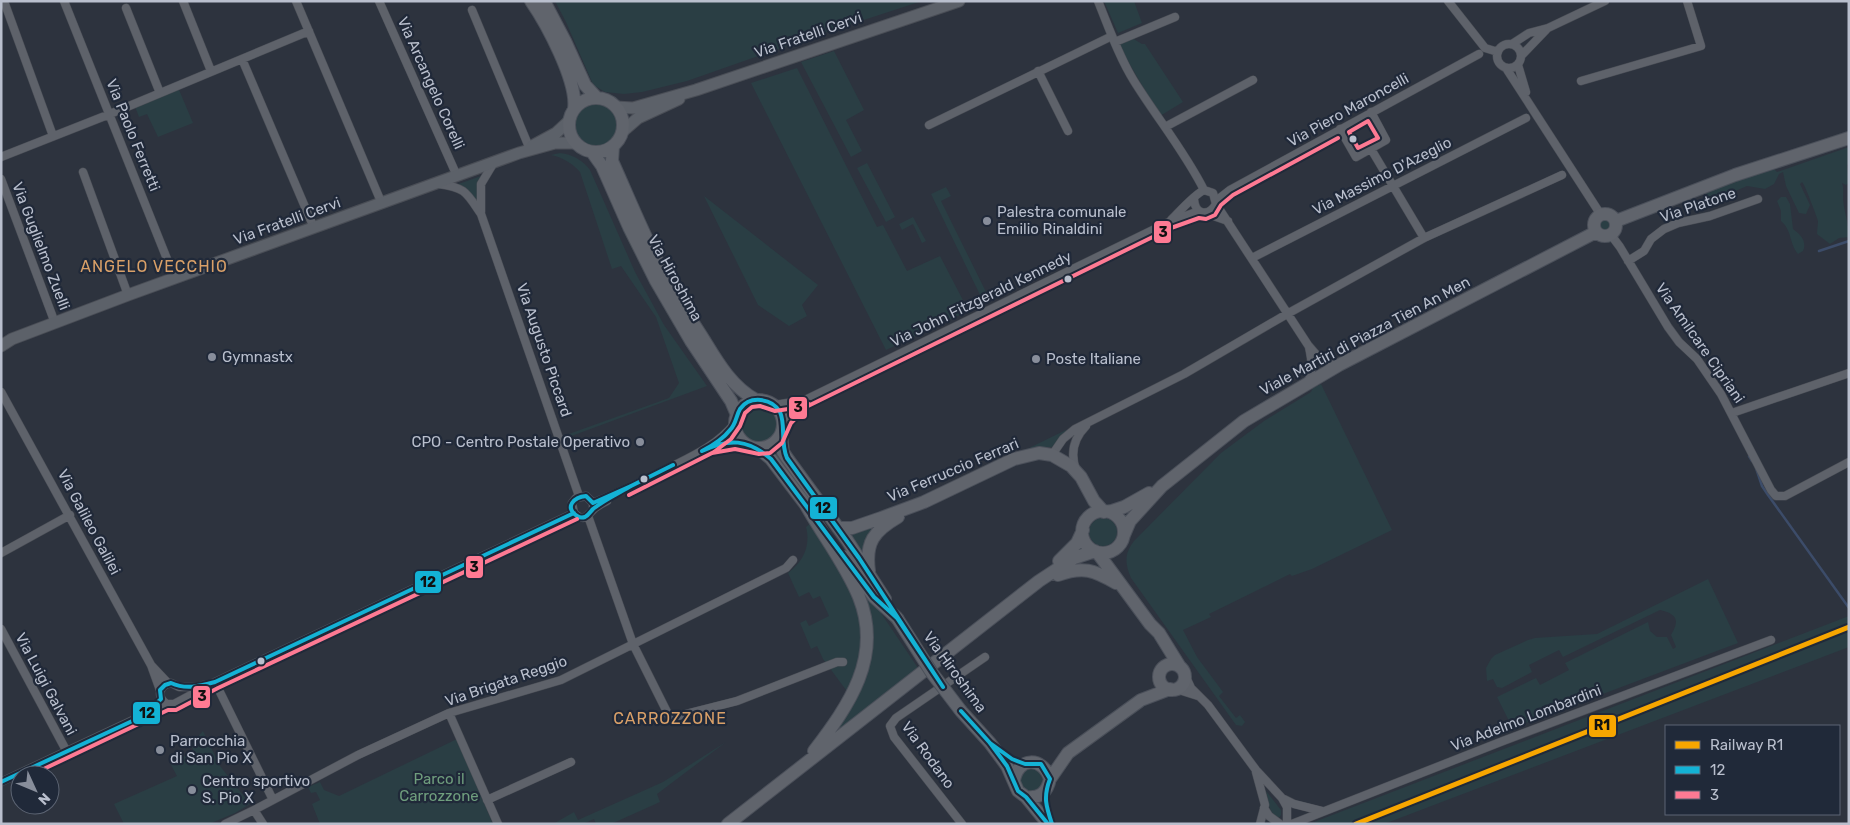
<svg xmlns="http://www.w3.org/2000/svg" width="1850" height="825" font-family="Rubik,sans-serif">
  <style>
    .green { fill: #2a3e44 }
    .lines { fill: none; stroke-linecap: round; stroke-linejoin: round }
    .stream { stroke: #3c4c69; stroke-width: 2.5 }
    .street-casing { stroke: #4a4e56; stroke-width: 9 }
    .secondary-casing { stroke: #4a4e56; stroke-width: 13 }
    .primary-casing { stroke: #4b505a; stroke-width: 14 }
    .street { stroke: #5e626a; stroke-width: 8 }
    .secondary { stroke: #5c6169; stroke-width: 11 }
    .primary { stroke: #60646c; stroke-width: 12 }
    .primary-bridge-casing { stroke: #4b505a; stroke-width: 14; stroke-linecap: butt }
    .primary-bridge { stroke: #60646c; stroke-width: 12 }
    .bus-1-casing { stroke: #202939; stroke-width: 8 }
    .bus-2-casing { stroke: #202939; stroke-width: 8 }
    .bus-1 { stroke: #13b2d5; stroke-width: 4 }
    .bus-2 { stroke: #fe7a93; stroke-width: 4 }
    .rail-1-casing { stroke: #202939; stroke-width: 9 }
    .rail-1 { stroke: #f7a600; stroke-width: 5 }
    .bus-dot { fill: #b9bfcd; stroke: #202939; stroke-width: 2 }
    .poi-dot { fill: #888e9b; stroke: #202939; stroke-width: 2 }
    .labels { text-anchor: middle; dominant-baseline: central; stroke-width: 4.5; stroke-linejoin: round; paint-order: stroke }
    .street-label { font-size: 15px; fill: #b9bfcd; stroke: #202939 }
    .poi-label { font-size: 15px; fill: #b9bfcd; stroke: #202939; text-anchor: start }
    .park-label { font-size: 15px; fill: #6f9e7d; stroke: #202939 }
    .neighbourhood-label { font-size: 16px; letter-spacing: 1px; fill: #d9a068; stroke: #202939 }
    .line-badge { stroke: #202939; stroke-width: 2 }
    .pale-badge-label { font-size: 14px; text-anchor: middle; font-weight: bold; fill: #111 }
  </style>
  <rect width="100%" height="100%" fill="#2d333e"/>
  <!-- green -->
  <path class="green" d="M555,1H922L830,31L687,81L642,92L624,94L605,92L595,86L592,82L566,22Z
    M1104,1H1134L1142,23L1118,33Z
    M1132,38L1142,44H1145L1183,102L1160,116L1125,56L1119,43Z
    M834,51L864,110L846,120L862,151L851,157L801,62Z
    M797,68L877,227L883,225L907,271L940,256L966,306V308L964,313L886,350L751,83Z
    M177,85L193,123L158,137L147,114L139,117L134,104Z
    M575 125a21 21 0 1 1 42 0a21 21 0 1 1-42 0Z
    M1849,147V164L1847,165L1849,183L1846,185L1842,183C1844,189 1843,193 1843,199C1844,212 1849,224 1849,237L1839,238L1830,244L1817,234C1817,230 1818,225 1818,221C1817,217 1805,185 1802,182L1800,184L1810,205L1806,214L1799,213L1786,186L1783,172L1779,174L1774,184L1765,189L1747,186L1717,199H1706L1705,192L1771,166L1777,172Z
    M560,153C572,154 584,161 590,170L635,272L664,325L707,386L566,438V435L669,398L679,383L656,317L621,266L612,269L580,172C572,163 562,157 551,155Z
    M867,163L895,217L886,222L857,168Z
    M487,174L481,184V214L453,186Z
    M946,187L951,196L941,201L989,298L983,301L931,194Z
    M704,196L818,285L802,305L807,316L789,326L758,305Z
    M1781,197H1786L1790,204L1793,229C1801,235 1807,241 1803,251L1798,254C1789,243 1792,230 1781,221V211L1777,201Z
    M913,217L926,241L922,243L913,224L902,230L899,224Z
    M1597 225a8 8 0 1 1 16 0a8 8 0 1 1-16 0Z
    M1321,384L1392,530L1312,569L1292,576L1290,574L1209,614L1211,617L1183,630L1197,657L1223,692L1219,696L1236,718L1240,715L1245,722L1242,726L1236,725L1131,578C1125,564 1124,554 1134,541L1221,453L1264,421L1311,392L1313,388Z
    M742 424a18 18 0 1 1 36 0a18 18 0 1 1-36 0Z
    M1068,429L1052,447L1027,449Z
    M1089 532a14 14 0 1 1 28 0a14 14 0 1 1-28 0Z
    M811,523L832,556L858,608L862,627L861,660L849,694L823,659L817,646L811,649L800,623L806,620L809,626L829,616L820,596L813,599L809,592L799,597L788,573C803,562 811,546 806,527Z
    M874,527L862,559L849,532Z
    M858,579L918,668L824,744L868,659Z
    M1708,579L1738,643L1518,726L1508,719L1497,697L1536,678L1540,685L1569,670L1565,663L1648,622L1650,631L1657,637H1667L1673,649L1676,647L1671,635C1680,620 1677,614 1660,610L1563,657L1559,650L1529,665L1532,672L1502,688L1497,687L1493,679L1487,681L1486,668L1491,659L1495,655L1528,640L1535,638L1597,634Z
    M1849,616V647L1384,824H1309Z
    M203,731L220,766L250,804L235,813L209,824H124L114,804L177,776L170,763L194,752L191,744Z
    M457,739L493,824H320L312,804L320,800L316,792L311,793L308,787L320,782L324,790L339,796Z
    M726,742L657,794L660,802L611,824H596L594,819L583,824H553L574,812L578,820L663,782Z
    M1021 780a11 11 0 1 1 22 0a11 11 0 1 1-22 0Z
    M1266,791L1281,810V815L1279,818C1268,814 1269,801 1266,791Z"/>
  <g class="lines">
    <!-- stream -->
    <path class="stream" d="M1819,251L1849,241
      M1749,456L1752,461
      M1756,468L1762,486L1768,495L1849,608"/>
    <defs>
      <path id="street" d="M64,1L175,279
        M183,1L211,71
        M296,1L382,204
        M379,1L457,176
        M1098,1C1109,28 1119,57 1134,81C1157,118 1185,152 1204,190
        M1448,1L1485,48L1498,52
        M5,4L53,136
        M126,8L160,93
        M472,10L529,147
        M1115,42L1175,17
        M1497 56a12 12 0 1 1 24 0a12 12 0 1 1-24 0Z
        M1512,44L1529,33L1548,28L1605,1
        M1522,55L1546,30
        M242,59L314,228
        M1518,65L1526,92
        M1506,68L1601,215
        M1038,71L1068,131
        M1581,81L1701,46L1687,1
        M929,125L1112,36
        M1165,127L1253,80
        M1340,129L1356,157L1386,140L1371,112
        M1371,149L1424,238
        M1,157L110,114L309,31
        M83,172L128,295
        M1,179L55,323
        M439,184C466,188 466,192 481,214L579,496
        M1216,201L1230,190L1479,54
        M1216,204L1308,345L1321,360L1339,365
        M481,212V184L493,164
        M1205,213L1228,221
        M1171,220C1179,212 1195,194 1204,190L1213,193L1216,204C1208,217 1195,215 1194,199
        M1611,235L1620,247L1668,327L1679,342L1697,359L1721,394L1771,490L1776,496H1785L1849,462
        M1252,258L1526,118
        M1628,261L1644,251L1651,239L1664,229L1678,223L1710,216L1758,199
        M1308,383C1313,369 1312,361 1309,347
        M1,392L151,665
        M775,405L805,400L1169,222L1199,211
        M1732,413L1849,373
        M783,424L792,412L805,400
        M713,446L729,443H744
        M1052,455L1063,439L1075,429L1184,374L1287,314L1424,238L1562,175
        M1076,470C1070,453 1073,439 1086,426
        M593,503C620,492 646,480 671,467C695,455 717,445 735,423
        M593,509V503L586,496L576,498L572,503L574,513C585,523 587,515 595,508C599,505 603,503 607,501
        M588,516L633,644L670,718L737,701L837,662H843
        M1,553L70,515
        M1,629L67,752
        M1185,675L1191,688L1208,705L1256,770L1282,798L1287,807V824
        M215,682L273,800
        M1176,689L1198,696
        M160,690L151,665L168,683
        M167,704C156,697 159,685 171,683L179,687H197L204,685
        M449,713L498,824
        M1256,772L1265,805L1260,824
        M1,782L167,704H174L215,682L574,513
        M1284,799L1294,804L1322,811
        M487,800L571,762
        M1264,808L1269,816L1280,824
        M254,810L263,824
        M225,824L254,810L358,755L449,713L561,680L786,568L793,560
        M962,824L894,737L890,726L896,718L985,657
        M1292,824L1503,741L1771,640"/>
      <path id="secondary" d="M616,107L633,108L696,90L959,1
        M623,131L638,118L679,99
        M532,146L556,133L569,121
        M1,346L12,339L128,295L519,153L555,143H575"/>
      <path id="primary" d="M531,1C547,24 578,82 574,109
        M544,1L565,41L585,85L597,98
        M569 125a27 27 0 1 1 54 0a27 27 0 1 1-54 0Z
        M613,146L612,161C627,194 641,229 658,262C671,289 688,315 704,340C718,363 732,387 756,400
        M592,152L602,166L629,227L656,281L691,341L731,401L737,415
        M1594 225a11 11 0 1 1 22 0a11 11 0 1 1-22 0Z
        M1616,221L1735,175L1849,138
        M735 424a24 24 0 1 1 48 0a24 24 0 1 1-48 0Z
        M781,434L783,452L787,458L847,540L885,599
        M758,448L771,459L812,513
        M807,507C824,537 846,565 859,597C883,657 849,705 814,751
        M1082 532a21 21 0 1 1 42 0a21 21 0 1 1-42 0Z
        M1109,512L1124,507L1149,493
        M838,528H852L881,518L924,502L1014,459L1039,453L1052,455L1071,466L1081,477L1094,501L1104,512
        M1124,535L1130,521L1162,486L1244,421L1339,365L1596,232
        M1097,552L1150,624L1159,633L1180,667
        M845,557L874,597L897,618
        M1059,561L1077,543L1083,530
        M869,571C865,542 874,531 898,517
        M1058,575C1083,566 1094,570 1116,583
        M1159 677a13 13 0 1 1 26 0a13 13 0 1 1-26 0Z
        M961,711L990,743L1007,766L1018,791L1026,797L1048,824
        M1050,779L1068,753L1141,700L1170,689
        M1014,781C1017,757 1043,756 1050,779C1047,792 1040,799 1026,797
        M728,824L1039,581L1074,558L1095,551"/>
    </defs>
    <!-- street casing -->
    <use href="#street" class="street-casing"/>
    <!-- secondary casing -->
    <use href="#secondary" class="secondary-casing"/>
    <!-- primary casing -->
    <use href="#primary" class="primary-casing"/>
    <!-- street -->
    <use href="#street" class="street"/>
    <!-- secondary -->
    <use href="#secondary" class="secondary"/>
    <!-- primary -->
    <use href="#primary" class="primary"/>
    <defs>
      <path id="primary-bridge" d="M897,618L932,673L961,711"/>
    </defs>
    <!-- primary-bridge casing -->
    <use href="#primary-bridge" class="primary-bridge-casing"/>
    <!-- primary-bridge -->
    <use href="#primary-bridge" class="primary-bridge"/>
    <defs>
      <path id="bus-1" d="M702,451C712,446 723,439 730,430C736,424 736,416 740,409C750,395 772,398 780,412C786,425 780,442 787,458L859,558L943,687
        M702,451C729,438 748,439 771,459L874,597L897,618L943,687
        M631,486C619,493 604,500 593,509C590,512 589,515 585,517C582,518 580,518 577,516C564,507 574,497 586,496L593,503Z
        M631,486L673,465
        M631,486L673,465
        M961,711L990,743
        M990,743L1012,759L1025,764H1041L1050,779C1043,797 1046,806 1052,824
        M990,743L1007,766L1018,791L1026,797L1048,824
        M1,782L143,716L161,699L160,690L165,685L171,683C186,690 200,686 215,682L574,513"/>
      <path id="bus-2" d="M1368,121L1378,138L1358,148L1349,132Z
        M712,453L735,449L759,454L770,453L782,443L791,423L809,404
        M629,495L714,452L731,439L740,426L745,413L752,407L760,406L775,411L808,406L1171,228L1199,218L1206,219L1215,215L1221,205L1233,195L1338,138
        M31,775L168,710H176L218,688L577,519"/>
    </defs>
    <!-- bus-1 casing -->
    <use href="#bus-1" class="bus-1-casing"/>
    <!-- bus-2 casing -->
    <use href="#bus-2" class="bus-2-casing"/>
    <!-- bus-1 -->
    <use href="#bus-1" class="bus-1"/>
    <!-- bus-2 -->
    <use href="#bus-2" class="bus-2"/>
    <defs>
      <path id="rail-1" d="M1356,824L1849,627"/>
    </defs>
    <!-- rail-1 casing -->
    <use href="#rail-1" class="rail-1-casing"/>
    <!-- rail-1 -->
    <use href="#rail-1" class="rail-1"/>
  </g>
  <!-- markers -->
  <g class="bus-dot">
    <circle cx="1353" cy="139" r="4.5"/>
    <circle cx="1068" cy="279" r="4.5"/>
    <circle cx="644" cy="479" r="4.5"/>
    <circle cx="261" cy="661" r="4.5"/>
  </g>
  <g class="poi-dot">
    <circle cx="987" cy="221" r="5"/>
    <circle cx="212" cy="357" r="5"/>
    <circle cx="1036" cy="359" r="5"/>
    <circle cx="640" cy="442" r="5"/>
    <circle cx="160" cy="750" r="5"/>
    <circle cx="192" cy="790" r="5"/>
  </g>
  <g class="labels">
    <!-- street labels -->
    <g class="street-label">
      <text transform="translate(808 35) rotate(-19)">Via Fratelli Cervi</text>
      <text transform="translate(431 83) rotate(66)">Via Arcangelo Corelli</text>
      <text transform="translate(1348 110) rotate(-29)">Via Piero Maroncelli</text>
      <text transform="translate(133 135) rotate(68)">Via Paolo Ferretti</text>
      <text transform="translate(1382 176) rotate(-27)">Via Massimo D'Azeglio</text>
      <text transform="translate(1698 205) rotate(-19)">Via Platone</text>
      <text transform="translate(287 221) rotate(-20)">Via Fratelli Cervi</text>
      <text transform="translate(41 246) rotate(69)">Via Guglielmo Zuelli</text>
      <text transform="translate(675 278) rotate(61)">Via Hiroshima</text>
      <text transform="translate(981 299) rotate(-26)">Via John Fitzgerald Kennedy</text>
      <text transform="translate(1365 336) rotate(-28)">Viale Martiri di Piazza Tien An Men</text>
      <text transform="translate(1700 343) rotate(55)">Via Amilcare Cipriani</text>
      <text transform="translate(544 350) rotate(71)">Via Augusto Piccard</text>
      <text transform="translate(953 470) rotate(-23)">Via Ferruccio Ferrari</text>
      <text transform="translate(89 522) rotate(62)">Via Galileo Galilei</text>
      <text transform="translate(955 672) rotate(54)">Via Hiroshima</text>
      <text transform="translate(506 681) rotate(-19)">Via Brigata Reggio</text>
      <text transform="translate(46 684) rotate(62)">Via Luigi Galvani</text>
      <text transform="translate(1526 718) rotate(-21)">Via Adelmo Lombardini</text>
      <text transform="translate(928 755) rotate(54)">Via Rodano</text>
    </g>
    <!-- poi labels -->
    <g class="poi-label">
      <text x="997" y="212">Palestra comunale<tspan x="997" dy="17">Emilio Rinaldini</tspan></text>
      <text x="222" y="357">Gymnastx</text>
      <text x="1046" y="359">Poste Italiane</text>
      <text x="630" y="442" text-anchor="end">CPO - Centro Postale Operativo</text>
      <text x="170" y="741">Parrocchia<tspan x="170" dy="17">di San Pio X</tspan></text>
      <text x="202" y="781">Centro sportivo<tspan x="202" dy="17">S. Pio X</tspan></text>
    </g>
    <!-- park labels -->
    <g class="park-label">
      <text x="439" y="779">Parco il<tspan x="439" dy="17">Carrozzone</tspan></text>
    </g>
    <!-- neighbourhood labels -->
    <g class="neighbourhood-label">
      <text x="154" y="266">ANGELO VECCHIO</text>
      <text x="670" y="718">CARROZZONE</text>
    </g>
  </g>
  <g class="line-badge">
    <rect x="1153" y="220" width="19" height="24" rx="5" fill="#fe7a93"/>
    <rect x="788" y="396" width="20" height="24" rx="5" fill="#fe7a93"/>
    <rect x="809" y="496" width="29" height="24" rx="5" fill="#13b2d5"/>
    <rect x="465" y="555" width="19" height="24" rx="5" fill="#fe7a93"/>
    <rect x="414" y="570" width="28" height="24" rx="5" fill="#13b2d5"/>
    <rect x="192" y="685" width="19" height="24" rx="5" fill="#fe7a93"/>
    <rect x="132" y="701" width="29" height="24" rx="5" fill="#13b2d5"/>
    <rect x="1588" y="714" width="29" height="24" rx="5" fill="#f7a600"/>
  </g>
  <g class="pale-badge-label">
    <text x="1163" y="237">3</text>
    <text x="798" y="412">3</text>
    <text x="823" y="513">12</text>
    <text x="474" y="572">3</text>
    <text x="428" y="587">12</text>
    <text x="202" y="701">3</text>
    <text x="147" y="718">12</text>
    <text x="1602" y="730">R1</text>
  </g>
  <!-- border -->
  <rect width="1850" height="825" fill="none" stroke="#b9bfcd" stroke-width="5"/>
  <!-- legend -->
  <rect x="1665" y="725" width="175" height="90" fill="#202939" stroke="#5d6574"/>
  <rect x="1675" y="741" width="25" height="8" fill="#f7a600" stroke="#5d6574"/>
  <text x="1710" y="750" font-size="15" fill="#b9bfcd">Railway R1</text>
  <rect x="1675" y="766" width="25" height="8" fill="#13b2d5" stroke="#5d6574"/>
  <text x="1710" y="775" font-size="15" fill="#b9bfcd">12</text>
  <rect x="1675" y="791" width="25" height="8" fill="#fe7a93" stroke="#5d6574"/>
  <text x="1710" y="800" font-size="15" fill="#b9bfcd">3</text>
  <!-- north arrow -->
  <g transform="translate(35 790) rotate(134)"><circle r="24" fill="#202939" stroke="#5d6574"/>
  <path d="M0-4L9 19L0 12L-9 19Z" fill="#888e9b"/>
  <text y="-8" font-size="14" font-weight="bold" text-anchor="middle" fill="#b9bfcd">N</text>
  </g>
</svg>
